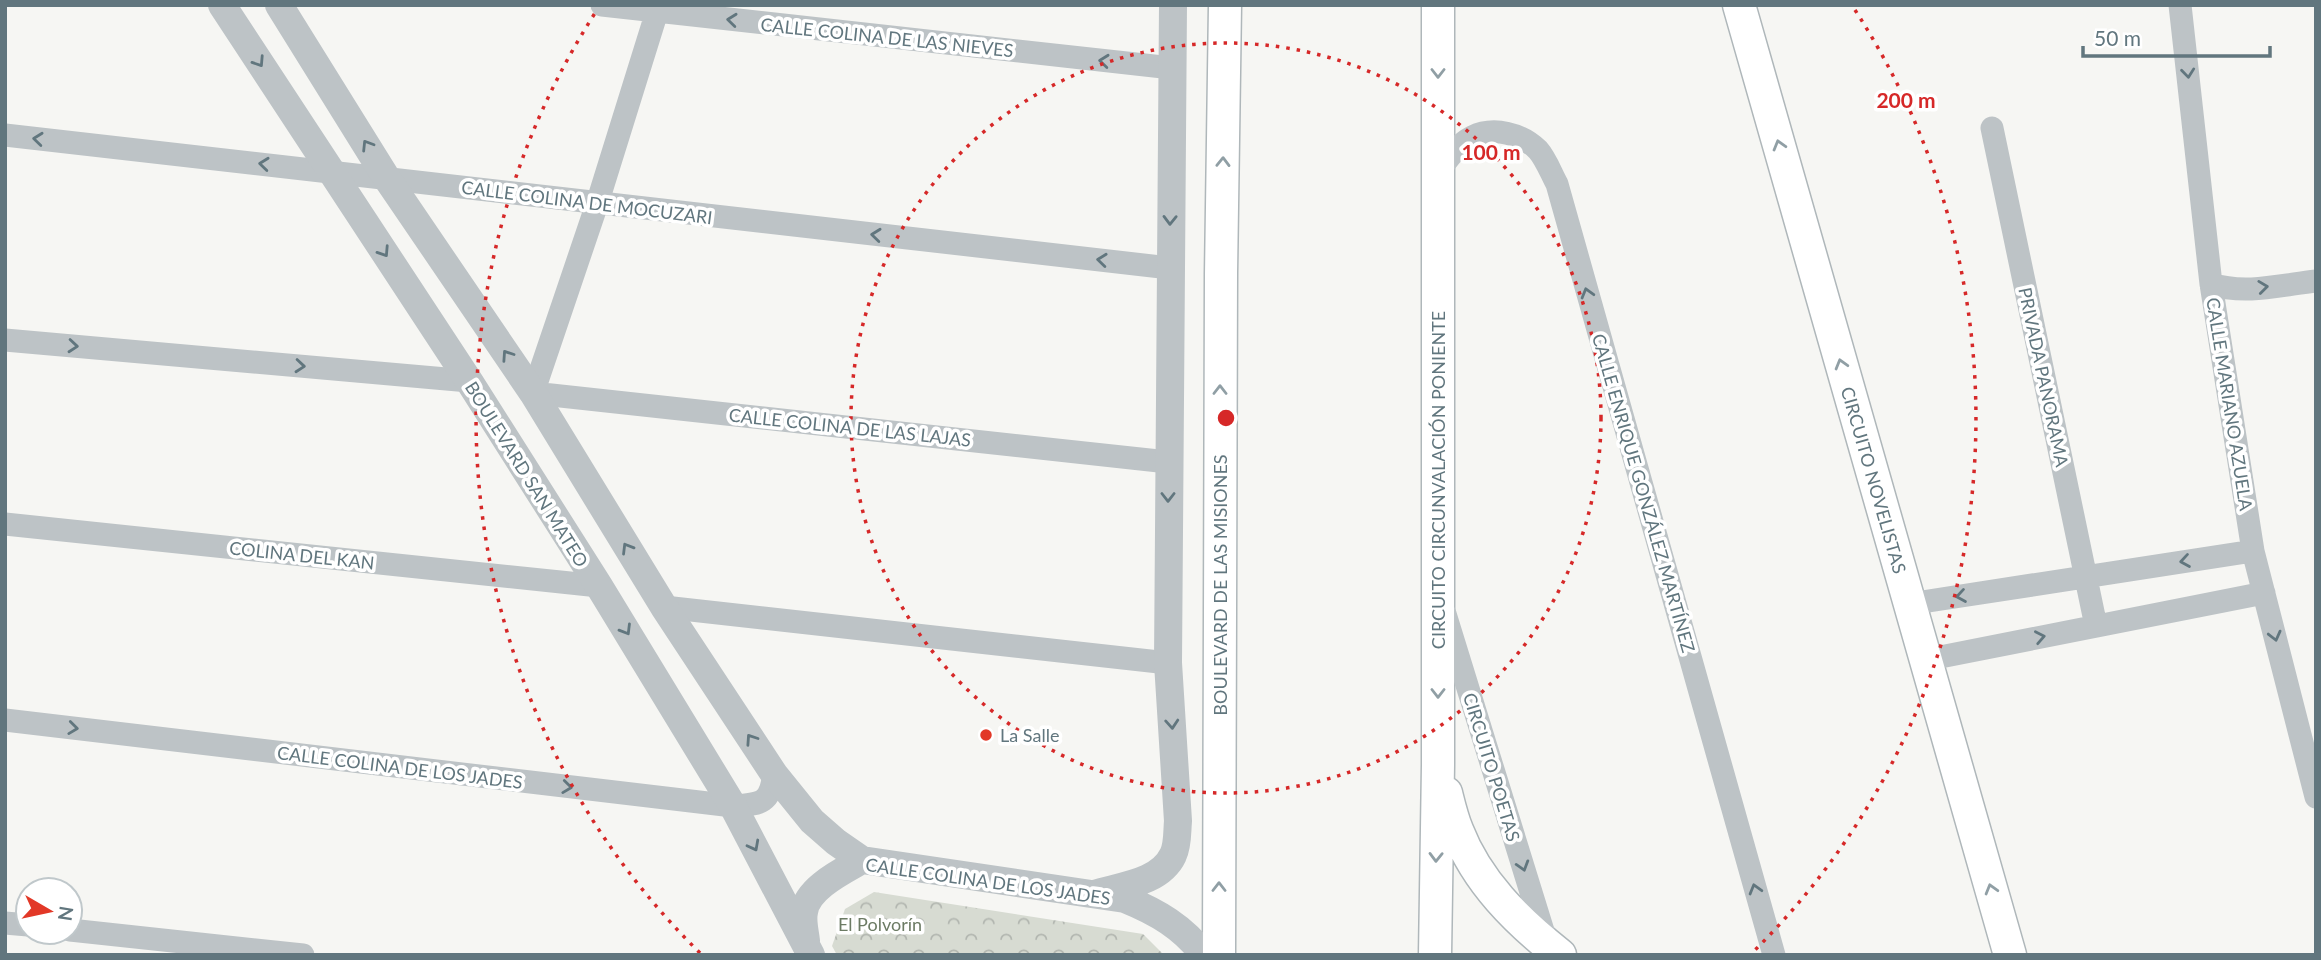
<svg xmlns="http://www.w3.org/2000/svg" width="2321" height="960" font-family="Lato,sans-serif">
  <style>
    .forest { fill: url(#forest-crowns) }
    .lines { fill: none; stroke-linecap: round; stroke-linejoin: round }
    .secondary-casing { stroke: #afb7ba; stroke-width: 35 }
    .minor { stroke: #bdc3c6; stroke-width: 23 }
    .tertiary { stroke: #bdc3c6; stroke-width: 28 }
    .secondary { stroke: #fff; stroke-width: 32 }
    .oneway { stroke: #61767e }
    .oneway2 { stroke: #909fa5 }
    .ring { fill: none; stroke: #d62828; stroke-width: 3.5; stroke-dasharray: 3.5 7 }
    .poi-dot { fill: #e23827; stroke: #fff; stroke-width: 2.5 }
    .labels { text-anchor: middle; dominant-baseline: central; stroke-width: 7; stroke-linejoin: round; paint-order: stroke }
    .street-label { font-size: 18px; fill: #61767e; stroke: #fff }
    .poi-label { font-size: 18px; fill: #61767e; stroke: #fff; text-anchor: start }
    .park-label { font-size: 18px; fill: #6c7b64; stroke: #fff }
    .centre { fill: #d62828; stroke: #fff; stroke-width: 3.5 }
    .ring-label { font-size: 21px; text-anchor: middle; font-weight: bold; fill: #d62828; stroke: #fff; stroke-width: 7; stroke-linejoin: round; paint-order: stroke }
  </style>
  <defs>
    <pattern id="forest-crowns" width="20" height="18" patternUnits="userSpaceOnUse" patternTransform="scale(1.75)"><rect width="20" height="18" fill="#d7dbd2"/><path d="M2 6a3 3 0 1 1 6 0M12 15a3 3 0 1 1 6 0" fill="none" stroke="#b2b6b0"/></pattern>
  </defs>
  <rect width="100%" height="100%" fill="#f6f6f3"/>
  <!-- forest -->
  <path class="forest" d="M874,892L1143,934L1164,955H837L832,946L845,909Z"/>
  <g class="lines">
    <defs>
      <path id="secondary" d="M1739,5L2010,955
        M1446,793C1449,805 1452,818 1457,830C1477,882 1517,921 1560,955
        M1219,955L1221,274L1225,5
        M1435,955L1438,765V5"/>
    </defs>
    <!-- secondary casing -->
    <use href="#secondary" class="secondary-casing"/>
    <!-- minor -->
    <path class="minor" d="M602,5L1172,68
      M659,5L597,204L533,393L1168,462
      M2180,5L2211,284L2253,551L2316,797
      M1992,128L2096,626
      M5,135L1170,268
      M1438,172C1448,159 1458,144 1472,137C1494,126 1522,134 1538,150C1546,159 1551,173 1557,184L1774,955
      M2211,284C2245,295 2281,285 2316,281
      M5,340L469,381
      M5,524L599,586
      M1909,604L2253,551
      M664,607L1168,663
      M1445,614L1547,944
      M1925,660L2264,593
      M5,720L733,806C761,804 770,804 774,774
      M5,923L28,925
      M70,930L303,955"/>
    <!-- tertiary -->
    <path class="tertiary" d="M222,5L469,381L599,586L733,806L811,955
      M279,5L386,177L533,393L664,607L774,774L812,821L836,842L862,860
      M1094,894C1120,886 1160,883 1173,855C1178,845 1177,831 1178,821L1168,663L1173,5
      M806,941C805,932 802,921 804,912C807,888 843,871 862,860L1125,899C1157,912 1183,927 1204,955"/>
    <!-- secondary -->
    <use href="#secondary" class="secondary"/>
  </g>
  <!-- one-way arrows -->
  <defs><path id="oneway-chevron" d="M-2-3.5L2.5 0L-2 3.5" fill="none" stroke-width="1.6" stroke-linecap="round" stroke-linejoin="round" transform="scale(1.75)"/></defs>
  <g class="oneway">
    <use href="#oneway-chevron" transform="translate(732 20) rotate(-174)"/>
    <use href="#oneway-chevron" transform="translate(1104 61) rotate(-174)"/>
    <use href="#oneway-chevron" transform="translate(259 62) rotate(57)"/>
    <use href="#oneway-chevron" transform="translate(2188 73) rotate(84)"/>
    <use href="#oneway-chevron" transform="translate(38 139) rotate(-174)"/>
    <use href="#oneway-chevron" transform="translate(367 145) rotate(-122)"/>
    <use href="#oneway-chevron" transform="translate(264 164) rotate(-174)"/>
    <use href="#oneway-chevron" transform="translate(1170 220) rotate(91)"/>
    <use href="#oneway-chevron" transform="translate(876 235) rotate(-174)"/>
    <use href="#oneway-chevron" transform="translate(384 252) rotate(57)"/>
    <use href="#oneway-chevron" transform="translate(1102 260) rotate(-174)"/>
    <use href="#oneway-chevron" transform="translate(2263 287) rotate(-7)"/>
    <use href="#oneway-chevron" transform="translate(1587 293) rotate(-106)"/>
    <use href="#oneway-chevron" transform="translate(73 346) rotate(5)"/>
    <use href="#oneway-chevron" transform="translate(507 355) rotate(-124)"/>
    <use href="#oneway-chevron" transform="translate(300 366) rotate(5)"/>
    <use href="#oneway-chevron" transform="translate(1168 497) rotate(90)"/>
    <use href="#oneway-chevron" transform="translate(627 548) rotate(-121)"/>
    <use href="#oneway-chevron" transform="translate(2185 561) rotate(171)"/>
    <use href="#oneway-chevron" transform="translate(1961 596) rotate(171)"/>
    <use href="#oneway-chevron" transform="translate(626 630) rotate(59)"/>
    <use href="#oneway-chevron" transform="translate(2275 636) rotate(76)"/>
    <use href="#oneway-chevron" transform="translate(2040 637) rotate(-11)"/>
    <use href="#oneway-chevron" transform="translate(1172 724) rotate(86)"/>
    <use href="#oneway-chevron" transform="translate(73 728) rotate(7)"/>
    <use href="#oneway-chevron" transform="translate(751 739) rotate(-124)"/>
    <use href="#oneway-chevron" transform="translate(567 787) rotate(7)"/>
    <use href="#oneway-chevron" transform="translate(754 846) rotate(62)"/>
    <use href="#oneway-chevron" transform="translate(1523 866) rotate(73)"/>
    <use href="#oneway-chevron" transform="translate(1755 889) rotate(-106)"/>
  </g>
  <g class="oneway2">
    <use href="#oneway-chevron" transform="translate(1438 73) rotate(90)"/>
    <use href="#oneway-chevron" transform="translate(1779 145) rotate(-106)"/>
    <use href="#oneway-chevron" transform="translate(1223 162) rotate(-89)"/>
    <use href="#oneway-chevron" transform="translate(1841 364) rotate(-106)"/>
    <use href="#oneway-chevron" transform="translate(1220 390) rotate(-90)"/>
    <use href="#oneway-chevron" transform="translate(1438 693) rotate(90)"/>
    <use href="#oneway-chevron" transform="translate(1436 857) rotate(91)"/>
    <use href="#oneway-chevron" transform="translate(1219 887) rotate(-90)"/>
    <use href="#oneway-chevron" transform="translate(1991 889) rotate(-106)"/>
  </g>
  <!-- distance rings -->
  <g class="ring">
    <circle cx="1226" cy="418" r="375"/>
    <path d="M700 953A750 750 0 0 1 597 10M1855 10A750 750 0 0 1 1752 953"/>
  </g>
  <!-- markers -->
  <circle class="poi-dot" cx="986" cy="735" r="7"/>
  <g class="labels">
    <!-- street labels -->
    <g class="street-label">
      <text transform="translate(887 37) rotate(6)">CALLE COLINA DE LAS NIEVES</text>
      <text transform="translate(587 202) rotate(7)">CALLE COLINA DE MOCUZARI</text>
      <text transform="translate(2044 377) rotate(78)">PRIVADA PANORAMA</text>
      <text transform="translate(2230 404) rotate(81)">CALLE MARIANO AZUELA</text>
      <text transform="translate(850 427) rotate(6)">CALLE COLINA DE LAS LAJAS</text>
      <text transform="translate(527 474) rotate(58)">BOULEVARD SAN MATEO</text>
      <text transform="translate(1438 480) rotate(-90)">CIRCUITO CIRCUNVALACIÓN PONIENTE</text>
      <text transform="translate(1874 480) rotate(74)">CIRCUITO NOVELISTAS</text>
      <text transform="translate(1644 493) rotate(74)">CALLE ENRIQUE GONZÁLEZ MARTÍNEZ</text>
      <text transform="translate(302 555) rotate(6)">COLINA DEL KAN</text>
      <text transform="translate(1220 585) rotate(-90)">BOULEVARD DE LAS MISIONES</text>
      <text transform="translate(400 767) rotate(7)">CALLE COLINA DE LOS JADES</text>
      <text transform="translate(1492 767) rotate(73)">CIRCUITO POETAS</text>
      <text transform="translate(988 881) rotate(8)">CALLE COLINA DE LOS JADES</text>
    </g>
    <!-- poi labels -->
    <g class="poi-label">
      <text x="1000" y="735">La Salle</text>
    </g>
    <!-- park labels -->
    <g class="park-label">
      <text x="880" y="924">El Polvorín</text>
    </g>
  </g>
  <circle cx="1226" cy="418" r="10" class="centre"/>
  <g class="ring-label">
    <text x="1906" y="108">200 m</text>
    <text x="1491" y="160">100 m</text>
  </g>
  <!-- border -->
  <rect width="2321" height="960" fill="none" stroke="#61767e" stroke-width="14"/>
  <!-- north arrow -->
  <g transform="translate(49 911) rotate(99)"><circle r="33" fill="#ffffff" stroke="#c0c8cb" stroke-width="2"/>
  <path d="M0-5L12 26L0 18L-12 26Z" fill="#e23827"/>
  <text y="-10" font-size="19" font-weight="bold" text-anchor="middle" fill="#61767e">N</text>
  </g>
  <!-- scale -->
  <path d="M2083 46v10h187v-10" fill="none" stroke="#61767e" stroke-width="3.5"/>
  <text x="2094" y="46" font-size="21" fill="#61767e" stroke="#ffffff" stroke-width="5" paint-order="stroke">50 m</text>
</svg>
